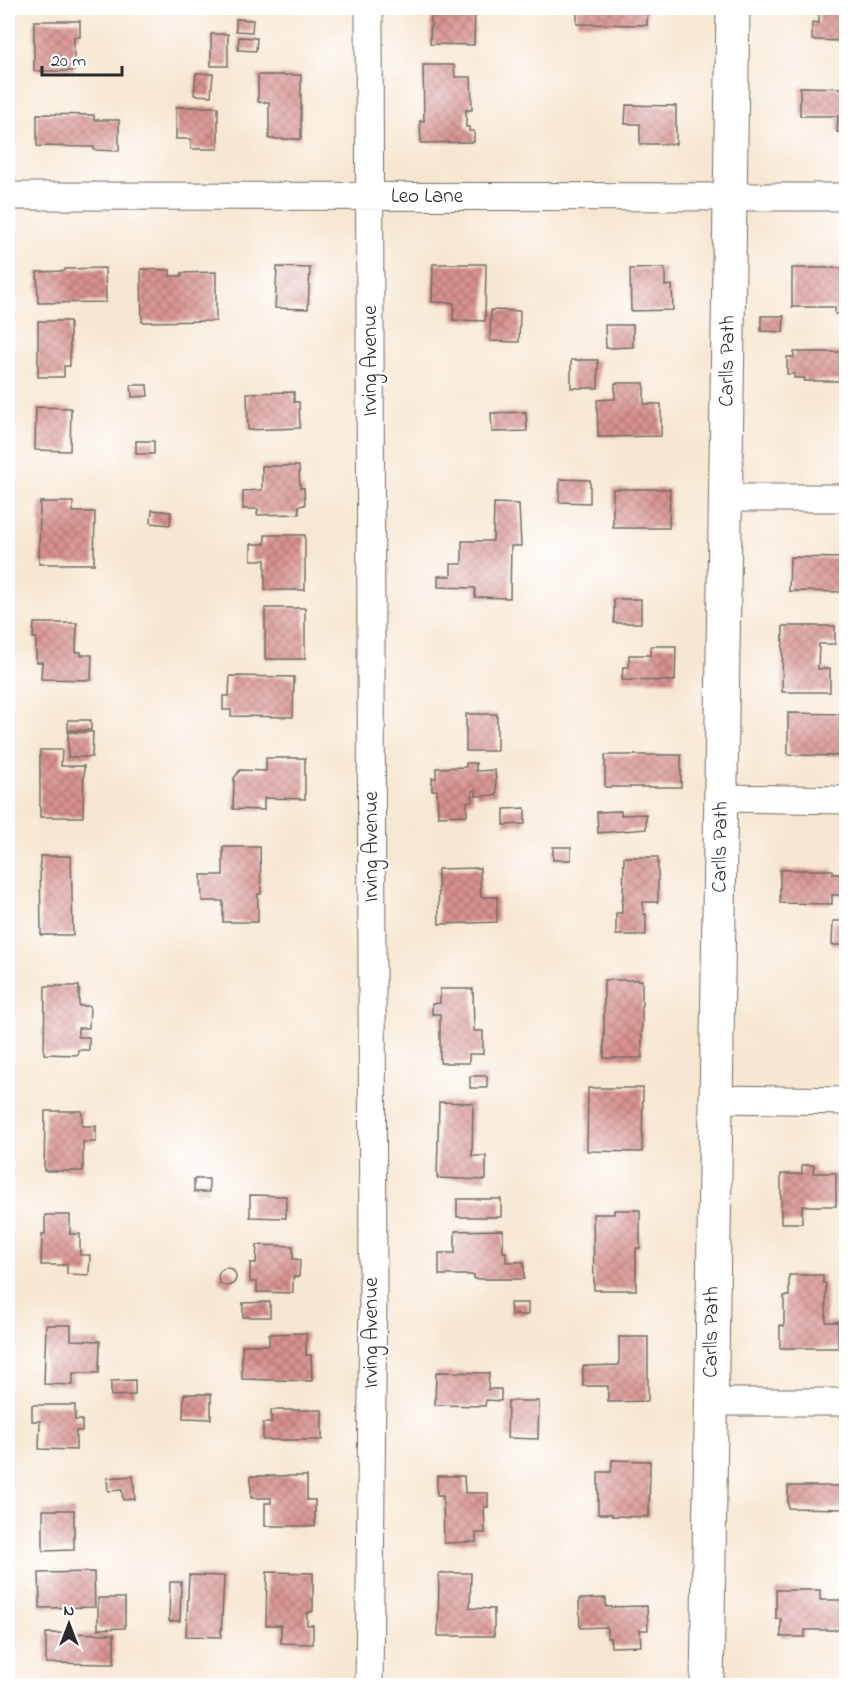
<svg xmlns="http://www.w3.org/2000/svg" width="854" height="1693" font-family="'Indie Flower',sans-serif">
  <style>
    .building { fill: url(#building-cross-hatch) }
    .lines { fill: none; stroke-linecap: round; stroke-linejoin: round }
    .minor-casing { stroke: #726d65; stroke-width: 29 }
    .tertiary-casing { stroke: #726d65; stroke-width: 35 }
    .minor { stroke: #fff; stroke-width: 27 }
    .tertiary { stroke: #fff; stroke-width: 33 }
    .labels { text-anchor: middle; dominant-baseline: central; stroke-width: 5; stroke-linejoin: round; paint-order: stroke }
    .street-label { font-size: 21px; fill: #2b2b2b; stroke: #fff }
  </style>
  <defs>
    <pattern id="building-cross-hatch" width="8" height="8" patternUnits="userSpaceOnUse" patternTransform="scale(1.5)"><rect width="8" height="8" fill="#d8918e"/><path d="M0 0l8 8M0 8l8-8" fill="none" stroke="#af7774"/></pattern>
  </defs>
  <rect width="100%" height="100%" fill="#fff"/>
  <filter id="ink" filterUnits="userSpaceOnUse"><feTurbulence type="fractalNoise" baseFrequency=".0167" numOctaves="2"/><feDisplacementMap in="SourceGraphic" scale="12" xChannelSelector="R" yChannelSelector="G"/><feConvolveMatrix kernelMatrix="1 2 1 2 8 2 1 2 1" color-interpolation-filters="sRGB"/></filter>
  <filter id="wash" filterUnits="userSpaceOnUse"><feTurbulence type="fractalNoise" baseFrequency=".008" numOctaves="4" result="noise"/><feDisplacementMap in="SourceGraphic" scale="24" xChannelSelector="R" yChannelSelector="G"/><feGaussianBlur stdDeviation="1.35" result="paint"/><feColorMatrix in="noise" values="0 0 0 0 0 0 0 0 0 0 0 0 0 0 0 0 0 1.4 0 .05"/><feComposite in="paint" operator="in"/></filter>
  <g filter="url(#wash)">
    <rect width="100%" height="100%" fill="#f7e7d2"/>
    <g id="blocks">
      <!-- building -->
      <path class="building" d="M431,8H475L474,45L430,44Z
        M577,8H647V25L577,24Z
        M811,8H846V41L812,40V22L819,23V11H811Z
        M236,19L253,20L252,32L236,31Z
        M34,21H80V37H74V71H34Z
        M211,34H228V66H211Z
        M239,37L257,38L256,51L238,50Z
        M423,65H454L455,77H471L472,110H466V127H469V131H474V142L421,143L420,121H424Z
        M196,73L213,74L211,96L194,95Z
        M258,75H301V139H269V102H258Z
        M800,87L846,88V133L837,132L838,116H800Z
        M626,105L676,106V144H640V124H625Z
        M176,107H218V149H191V139H176Z
        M37,114L94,115V120H119V151L94,150V147L37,146Z
        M433,264H486L485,321L453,320L454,303L432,302Z
        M277,267L310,268L308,309L275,308Z
        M105,268L106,302L38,303L37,272L65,271V269Z
        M665,268V286L672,285L673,310L631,311L630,269Z
        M792,268H846V314H835V307H792Z
        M141,269L170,270V276H182V273L216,272V321L142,322Z
        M491,310L520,311L519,342L490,341Z
        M761,316H784L783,332L761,331Z
        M38,321H70V366H64V377H38Z
        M605,325H633V347L606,348Z
        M794,352H846V381H804L805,378H794V374H787V357H794Z
        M571,360H598V388H571Z
        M615,383H644V404H661V436L598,437L597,400L615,399Z
        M131,385H147L148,396L132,397Z
        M294,392V402H299L300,428L248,430L247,393Z
        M36,407L71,408L70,451L35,450Z
        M526,412L527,431L492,432L491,413Z
        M136,441H154V454H136Z
        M262,466H299L300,488H304L305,505L299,506V514L257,515L258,509H243V491L262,490Z
        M560,479L590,480V503L559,502Z
        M613,489H670L669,528H613Z
        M40,502H73V512H95L94,564H39Z
        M494,503L519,504L521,546H511L510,598L475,597V588L438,587V576H451V564H462V541H493Z
        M152,510L171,512L170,525L151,523Z
        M265,535H305V590H265V560H251V544H265Z
        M790,557L846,558V592L789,591Z
        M614,599H641V623H614Z
        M265,608H305V659H265Z
        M34,623H77L76,652H81V655H92L91,680L41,679L42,662H36V638H33Z
        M783,626H835V644H819L818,669H830V692H782Z
        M651,646H676L675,681L622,680L623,667H629V655H651Z
        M230,676L294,677L293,717L231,716V710H223V696H229Z
        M788,713L842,714L843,756L788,755Z
        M466,714H497V751H466Z
        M68,720H91V730H68Z
        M68,732H93L92,757H68Z
        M40,750H62L61,766H84L83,817H40Z
        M605,755H681V787H605Z
        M266,758H305V799L264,798V810L233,809L234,778L240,770L266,771Z
        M466,763H476V771L495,770L497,795L476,796V790L472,791L473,801L467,802V815L438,816L437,790H432V778H436V768L466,767Z
        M525,808V824L504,825V809Z
        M621,811V815L646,814V829L598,833L597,812Z
        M223,847H260L261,894H258V922H223V901H202L201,875H223Z
        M553,847H571V860H553Z
        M40,856H71L73,935H41Z
        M624,857H658V902H643V914H646V935H616V913H622V900H623Z
        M480,868L481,897H497V922L439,924L438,869Z
        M780,870H833V874H846V895H832V904L780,903Z
        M833,921H846V945H832Z
        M604,980H642V1058H604Z
        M45,986H79V1006H90L89,1028H78V1037H89V1050H78V1055L44,1054Z
        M440,989H473L474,1031H483V1054H469V1063H440V1014H432V1004L440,1003Z
        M470,1076H487V1088H470Z
        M588,1088H643L642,1152L587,1151Z
        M439,1102L473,1103L472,1156H486V1180L437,1178Z
        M45,1111H82V1126H96V1142H83V1171H44Z
        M802,1165H814L813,1173H836V1206H802V1223H781V1174H802Z
        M194,1179H209V1192H194Z
        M250,1195L286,1196V1218L250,1217Z
        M457,1199H501V1217H457Z
        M614,1210H640V1248H636V1290H594L593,1214H614Z
        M45,1215H70V1234H80V1255H90L89,1275L67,1274V1265H41L42,1234H45Z
        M503,1230V1252H506V1262H524V1279H474V1275H439V1253H455V1231Z
        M257,1245L293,1246V1259L300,1260L299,1277H293V1293L257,1292V1282H250V1263H256Z
        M218 1277a9 9 0 1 1 18 0a9 9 0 1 1-18 0Z
        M789,1275H823V1283H826V1322H838V1348H780V1325L784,1326V1296H789Z
        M270,1302V1317H243V1303Z
        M510,1303H528V1315H511Z
        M46,1325H71V1340L100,1341L99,1373H73V1385L44,1384Z
        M306,1333V1355H311L312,1381L242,1379V1345H269V1334Z
        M619,1337H648V1401L608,1402V1386H583V1366L619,1365Z
        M436,1372L489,1373L488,1389H501V1401L486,1400L485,1406L435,1405Z
        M135,1380V1395L111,1396V1381Z
        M184,1394H211V1419L183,1418Z
        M508,1401H539L538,1439L507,1438Z
        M32,1405H75V1420H82V1431H76V1450L39,1449L40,1421H32Z
        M271,1410H322V1440H263V1423H271Z
        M612,1460L650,1461L649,1517L612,1516V1514H598V1472H611Z
        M133,1476L135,1499L123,1500L122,1490L108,1491L107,1478Z
        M251,1476H307V1500H315V1526H265V1503H271V1498H251Z
        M437,1476H464L465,1493H488V1507H484L485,1533H476V1542L444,1543L443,1496H437Z
        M788,1486H846V1509L788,1508Z
        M43,1510H74V1550L43,1551Z
        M94,1572L95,1607L40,1608L39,1573Z
        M267,1572L313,1573V1611L307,1613V1625H313V1644L281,1643V1625H266Z
        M439,1573H471L470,1608L494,1609V1636H438Z
        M189,1575L224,1576L221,1637L186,1636Z
        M170,1582H181L180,1621H169Z
        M776,1590H820V1600H846V1630H805V1637H781V1619H776Z
        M98,1598H125V1628L98,1629Z
        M606,1598V1607L647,1606L648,1630H640L641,1646L611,1647L610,1638H607V1627L580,1628L579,1599Z
        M46,1633L114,1634V1664L46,1663Z"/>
    </g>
  </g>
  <g filter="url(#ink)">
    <use href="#blocks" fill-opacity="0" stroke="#726d65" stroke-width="1.5"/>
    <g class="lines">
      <defs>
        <path id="minor" d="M369,8L373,1291L369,1686
          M8,196L846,197
          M726,498H846
          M722,798L846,800
          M716,1099L846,1101
          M711,1402H846"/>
        <path id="tertiary" d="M707,1686L733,8"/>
      </defs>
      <!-- minor casing -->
      <use href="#minor" class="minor-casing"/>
      <!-- tertiary casing -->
      <use href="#tertiary" class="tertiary-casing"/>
      <!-- minor -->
      <use href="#minor" class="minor"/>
      <!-- tertiary -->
      <use href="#tertiary" class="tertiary"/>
    </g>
  </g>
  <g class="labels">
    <!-- street labels -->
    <g class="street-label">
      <text x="427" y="197">Leo Lane</text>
      <text transform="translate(371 361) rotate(-90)">Irving Avenue</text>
      <text transform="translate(728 361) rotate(-89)">Carlls Path</text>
      <text transform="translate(372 847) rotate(-90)">Irving Avenue</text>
      <text transform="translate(721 847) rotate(-89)">Carlls Path</text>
      <text transform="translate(712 1332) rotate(-89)">Carlls Path</text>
      <text transform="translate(372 1333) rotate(-90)">Irving Avenue</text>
    </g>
  </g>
  <!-- margin -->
  <rect width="854" height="1693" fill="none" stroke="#fff" stroke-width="30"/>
  <!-- north arrow -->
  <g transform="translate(69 1624)" stroke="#ffffff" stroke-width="4.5" paint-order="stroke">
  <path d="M0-4.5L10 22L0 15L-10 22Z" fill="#2b2b2b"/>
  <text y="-9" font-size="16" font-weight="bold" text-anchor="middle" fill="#2b2b2b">N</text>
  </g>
  <!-- scale -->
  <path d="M42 66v9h80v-9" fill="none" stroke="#2b2b2b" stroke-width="3"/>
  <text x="51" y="66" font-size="18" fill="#2b2b2b" stroke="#ffffff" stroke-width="4.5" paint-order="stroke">20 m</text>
</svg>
